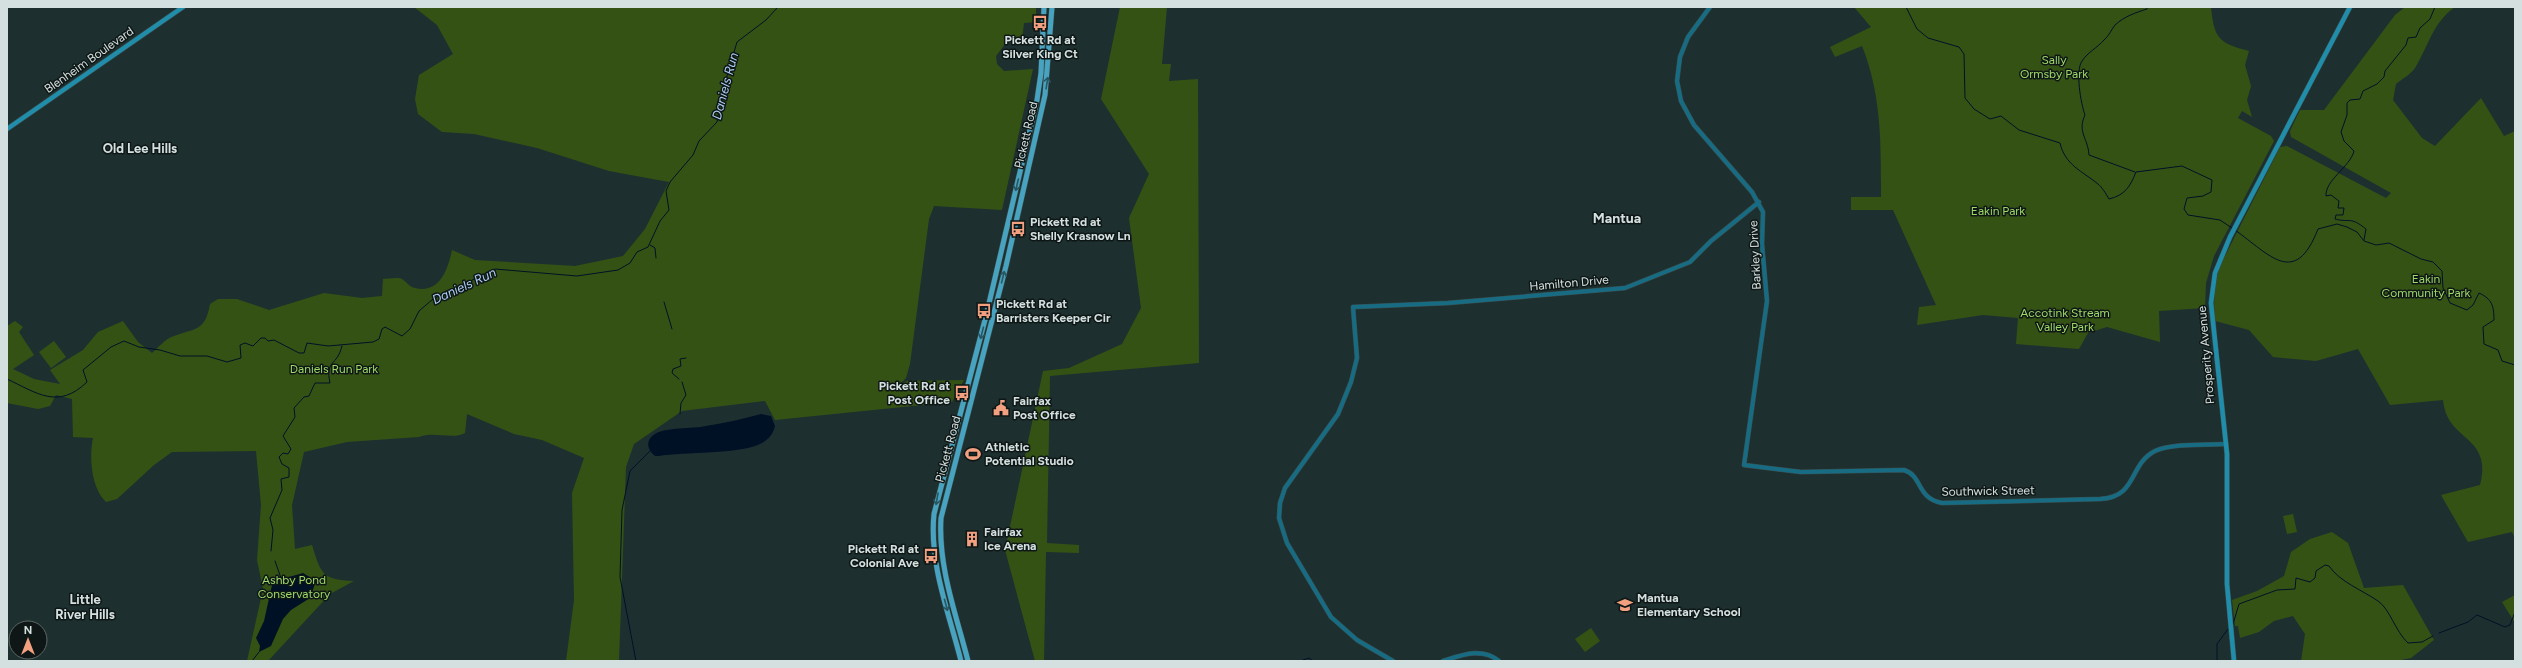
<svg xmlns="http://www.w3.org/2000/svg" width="2522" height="668" font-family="Figtree,sans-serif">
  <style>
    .green { fill: #355215 }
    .water { fill: #001126 }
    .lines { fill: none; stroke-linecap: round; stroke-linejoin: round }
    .stream { stroke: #001126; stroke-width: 1 }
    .tertiary-casing { stroke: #3a4c4b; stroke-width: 5 }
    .secondary-casing { stroke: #3a4c4b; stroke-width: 5.5 }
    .primary-casing { stroke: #3a4c4b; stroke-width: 6 }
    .tertiary { stroke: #176c83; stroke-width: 4 }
    .secondary { stroke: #208daa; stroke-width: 4.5 }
    .primary { stroke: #48a3c0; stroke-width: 5 }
    .oneway { stroke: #285662 }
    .labels { text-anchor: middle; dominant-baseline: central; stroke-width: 3; stroke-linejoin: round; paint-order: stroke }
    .poi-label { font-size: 12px; font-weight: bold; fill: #d4e0df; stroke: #0e1716; text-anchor: start }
    .street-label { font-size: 12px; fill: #d4e0df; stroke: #0e1716 }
    .park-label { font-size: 12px; fill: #9fd967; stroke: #0e1716 }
    .water-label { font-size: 13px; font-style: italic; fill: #aecff4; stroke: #0e1716 }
    .neighbourhood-label { font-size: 13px; font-weight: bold; fill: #d4e0df; stroke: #0e1716 }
    .quarter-label { font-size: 14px; font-weight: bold; fill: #d4e0df; stroke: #0e1716 }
  </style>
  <rect width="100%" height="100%" fill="#1d302f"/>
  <!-- green -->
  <path class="green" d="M414,7H1036V22L1024,23L1022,40L1005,44L996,56L997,64L1004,71L1033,69L1002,210L934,206L929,219L910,364L906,378L899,385L907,381L964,380L952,402L775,420L765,401L682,411L634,444L626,467L619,661H566L574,600L572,493L584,458L542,440L514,434L467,414L465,433C453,440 434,431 419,437L347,442L304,452L292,505L295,549L312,545C321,574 322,580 354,581L330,594L268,661H247L263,589L257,560L261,505L256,451L172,452L154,465L117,499L106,502C91,488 89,457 93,438L73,437L72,399L56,395L50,406L38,409L7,403V326L15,321L23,327L19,332L34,355L13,369L34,379L60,384L50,370L83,350L98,332L123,321L138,342L152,353C159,347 165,339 174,336C195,328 205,332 210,304L218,299H237L269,310L324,293L362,298L382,296L383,279C388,279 398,277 402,279C407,282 409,287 415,288C440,294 448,269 452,250L475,260L575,266L623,256L645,229L669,182L609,171L537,148L474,134L442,132L418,114L415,99L419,75L453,54L437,25Z
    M1120,7H1167L1162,64H1171L1169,81L1198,79L1199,363L1050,376L1047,543L1079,545V553L1046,552L1044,661H1035L1005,550L1043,371L1069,368L1122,344L1141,308L1129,218L1149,174L1101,99Z
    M1854,7H2211C2214,39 2219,43 2249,51L2245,65L2251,86L2247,100L2252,117L2242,111L2238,118L2271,136L2274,141L2214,256L2206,283L2205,308L2159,311L2160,342L2107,327L2088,333L2079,349L2016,344L2018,318L1983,315L1917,325L1919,307L1936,305L1893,210H1851V197H1881C1881,145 1882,96 1862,46L1835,57L1830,47L1871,27Z
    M2405,7H2455C2433,22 2428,47 2415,68C2411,74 2402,79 2396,84L2393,100L2422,138L2435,146L2481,98L2504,136L2515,131V538L2512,532L2468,542L2441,495L2480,485C2493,434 2447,443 2443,400L2390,405L2358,349L2316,361L2273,357L2249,330L2215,321C2213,302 2214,286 2219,268L2280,147L2287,146L2386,198L2391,193L2291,137L2290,131L2300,110H2324L2395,15Z
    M54,341L66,357L51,368L39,352Z
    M2293,514L2297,532L2287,534L2283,516Z
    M2332,532L2348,543L2364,588L2403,585L2434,640L2411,658L2396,661H2301L2305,634L2293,616L2274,621L2259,632L2240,638L2238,626H2235L2232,600L2257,591L2284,576L2291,552L2310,539Z
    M2515,595V623L2502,602Z
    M1591,628L1600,641L1585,652L1575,639Z"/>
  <!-- water -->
  <path class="water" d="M761,414L771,416L775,426C773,435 768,440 760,444C740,454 684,452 659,456H655C647,450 645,440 655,434C665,427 693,429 706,426C725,423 743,419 761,414Z
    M303,573L316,581L310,598L291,610L283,619L271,646L259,652L260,646L256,638L264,621L272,585L275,581Z"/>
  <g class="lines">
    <!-- stream -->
    <path class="stream" d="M1875,7H1881
      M1906,7L1917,29L1928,38L1959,47L1964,54L1965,98L1974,109L1990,119L2001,116L2019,130L2060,143C2065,165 2082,171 2098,184C2102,187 2106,194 2109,199C2125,195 2130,187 2136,172L2182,166L2212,180L2211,192L2203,196L2187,198L2184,209L2188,215L2220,220L2232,228
      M2135,172L2089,155C2088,138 2077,132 2085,115C2081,104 2075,71 2082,61C2088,52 2097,48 2104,40C2109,36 2111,30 2115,25C2125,16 2135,13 2147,9V7
      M2235,230C2270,255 2295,288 2318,229L2337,224L2347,227L2357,232L2364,241L2376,245L2389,243L2421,259L2433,262L2442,271L2443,288L2450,303L2467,310L2473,305L2479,293C2492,299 2494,306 2494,320L2483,327L2484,344L2498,350L2502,361L2515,365
      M2364,240L2366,229C2350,216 2350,223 2335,219L2336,215H2343L2344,208H2338L2339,201L2331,195L2326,196C2325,180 2350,167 2354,151L2344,141L2341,132L2347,115V103L2350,100L2360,99L2363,91L2377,84L2384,77L2385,71L2406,45L2408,38L2416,37L2420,28L2430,19L2435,7
      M650,245L655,248L656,258
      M664,302L672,329
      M7,379C37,393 58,410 87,382L83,370L111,347L124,341L139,347L160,350L180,356H207L227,362L241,358L240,345L245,343L253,346L261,338H265L268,341L274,340L299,353H304L307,343L328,346L373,342L379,339L382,329L385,327L402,336L410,329L419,311L433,299L495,269L577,276L618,270L630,263L637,252L648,247L660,221L669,210L666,191L670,182L693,155L699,141L717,122L721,96L737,42L766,20L778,7
      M679,379L672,373L673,369L681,366L680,359L686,358
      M680,414L681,403L686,395L682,382
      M271,551L273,530L270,518L282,490L281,479L289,477V468L282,464L279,457L283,453L288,454L291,449L283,436L295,417L294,408L304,397L309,396L315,383H330C325,359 337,367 342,346
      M275,561L282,581
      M2233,624L2239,604L2277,590L2295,589L2296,578L2310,582L2315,578L2316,571L2325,565L2329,566C2340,582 2362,590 2378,601C2390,609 2395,631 2408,643L2422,642L2433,636
      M2439,633L2468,622L2477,615L2505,627L2510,625L2515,612
      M252,661L259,652
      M636,661L620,577L622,510L630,471L650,451
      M1300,661L1309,658L1313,661
      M2217,661V644L2228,629"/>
    <defs>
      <path id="tertiary" d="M1710,7L1688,37L1680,57L1677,81L1681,101L1694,125L1752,192L1763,212L1762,244L1767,301L1744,465L1801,472L1904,470C1923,476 1916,498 1942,503L2100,499C2138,497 2128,465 2155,451C2172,443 2207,445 2226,444
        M1393,661L1357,640L1331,617L1287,543L1279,518L1280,503L1285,488L1338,414L1351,382L1357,358L1353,307L1448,303L1625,288L1690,262L1711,241L1759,202
        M1443,661C1462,655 1482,647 1499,661"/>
      <path id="secondary" d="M7,129L183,7
        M2234,661L2227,584V454L2211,303L2215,273L2230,237L2350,7"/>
      <path id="primary" d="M961,661C949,613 929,564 934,514L986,316L1037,100L1041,73L1044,7
        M968,661C956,614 938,567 941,518L1006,266L1045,95L1052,7"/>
    </defs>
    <!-- tertiary casing -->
    <use href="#tertiary" class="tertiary-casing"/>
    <!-- secondary casing -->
    <use href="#secondary" class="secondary-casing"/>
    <!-- primary casing -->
    <use href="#primary" class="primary-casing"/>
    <!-- tertiary -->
    <use href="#tertiary" class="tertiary"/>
    <!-- secondary -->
    <use href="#secondary" class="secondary"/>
    <!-- primary -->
    <use href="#primary" class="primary"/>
  </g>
  <!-- one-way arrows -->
  <defs><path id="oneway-shaft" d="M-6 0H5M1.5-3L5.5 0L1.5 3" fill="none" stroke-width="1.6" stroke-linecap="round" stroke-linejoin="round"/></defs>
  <g class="oneway">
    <use href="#oneway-shaft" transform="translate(1047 83) rotate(-81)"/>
    <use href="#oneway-shaft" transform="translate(1017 185) rotate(103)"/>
    <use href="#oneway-shaft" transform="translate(1003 277) rotate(-76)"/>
    <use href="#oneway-shaft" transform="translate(982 333) rotate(104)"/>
    <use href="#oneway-shaft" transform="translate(937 499) rotate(100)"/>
    <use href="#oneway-shaft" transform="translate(946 605) rotate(75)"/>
  </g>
  <!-- icons -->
  <defs>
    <symbol id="bus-bare" viewBox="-9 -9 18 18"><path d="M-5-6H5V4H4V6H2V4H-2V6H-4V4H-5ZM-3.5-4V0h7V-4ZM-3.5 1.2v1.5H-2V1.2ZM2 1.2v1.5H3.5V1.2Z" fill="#f2a080" stroke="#0e1716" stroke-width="2.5" paint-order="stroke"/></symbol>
    <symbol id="civic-bare" viewBox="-9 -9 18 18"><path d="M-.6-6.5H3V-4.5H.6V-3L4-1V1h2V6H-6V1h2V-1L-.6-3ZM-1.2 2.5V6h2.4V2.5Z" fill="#f2a080" stroke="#0e1716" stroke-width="2.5" paint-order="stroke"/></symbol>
    <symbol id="stadium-bare" viewBox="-9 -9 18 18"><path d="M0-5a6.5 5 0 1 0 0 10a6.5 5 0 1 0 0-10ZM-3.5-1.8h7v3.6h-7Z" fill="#f2a080" stroke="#0e1716" stroke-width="2.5" paint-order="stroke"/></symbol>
    <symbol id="building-bare" viewBox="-9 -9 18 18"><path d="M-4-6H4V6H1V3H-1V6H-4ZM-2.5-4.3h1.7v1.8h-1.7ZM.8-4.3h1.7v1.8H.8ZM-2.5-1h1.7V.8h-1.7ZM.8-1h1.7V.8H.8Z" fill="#f2a080" stroke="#0e1716" stroke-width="2.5" paint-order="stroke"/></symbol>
    <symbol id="school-bare" viewBox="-9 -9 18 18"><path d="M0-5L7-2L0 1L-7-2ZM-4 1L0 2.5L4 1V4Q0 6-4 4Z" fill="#f2a080" stroke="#0e1716" stroke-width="2.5" paint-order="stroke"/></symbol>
  </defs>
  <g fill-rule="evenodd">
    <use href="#bus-bare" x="1029" y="12" width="22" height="22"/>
    <use href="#bus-bare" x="1007" y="218" width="22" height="22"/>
    <use href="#bus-bare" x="973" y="300" width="22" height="22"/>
    <use href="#bus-bare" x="951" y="382" width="22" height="22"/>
    <use href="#civic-bare" x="990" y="397" width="22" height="22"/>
    <use href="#stadium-bare" x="962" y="443" width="22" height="22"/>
    <use href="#building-bare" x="961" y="528" width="22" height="22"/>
    <use href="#bus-bare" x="920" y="545" width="22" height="22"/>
    <use href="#school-bare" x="1614" y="594" width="22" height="22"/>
  </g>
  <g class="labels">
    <!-- poi labels -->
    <g class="poi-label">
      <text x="1040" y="40" text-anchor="middle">Pickett Rd at<tspan x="1040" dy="14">Silver King Ct</tspan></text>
      <text x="1030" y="222">Pickett Rd at<tspan x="1030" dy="14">Shelly Krasnow Ln</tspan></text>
      <text x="996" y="304">Pickett Rd at<tspan x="996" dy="14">Barristers Keeper Cir</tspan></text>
      <text x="950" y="386" text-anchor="end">Pickett Rd at<tspan x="950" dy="14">Post Office</tspan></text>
      <text x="1013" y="401">Fairfax<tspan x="1013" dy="14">Post Office</tspan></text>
      <text x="985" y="447">Athletic<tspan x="985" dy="14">Potential Studio</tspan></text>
      <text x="984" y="532">Fairfax<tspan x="984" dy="14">Ice Arena</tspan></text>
      <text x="919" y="549" text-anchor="end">Pickett Rd at<tspan x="919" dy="14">Colonial Ave</tspan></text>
      <text x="1637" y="598">Mantua<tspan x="1637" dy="14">Elementary School</tspan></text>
    </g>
    <!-- street labels -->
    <g class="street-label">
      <text transform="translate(89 60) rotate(-35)">Blenheim Boulevard</text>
      <text transform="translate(1026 135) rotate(-77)">Pickett Road</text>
      <text transform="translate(1755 255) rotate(-93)">Barkley Drive</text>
      <text transform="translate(1569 283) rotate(-5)">Hamilton Drive</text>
      <text transform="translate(2206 355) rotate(-95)">Prosperity Avenue</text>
      <text transform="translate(948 449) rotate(-75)">Pickett Road</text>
      <text transform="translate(1988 491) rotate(-1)">Southwick Street</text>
    </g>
    <!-- park labels -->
    <g class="park-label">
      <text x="2054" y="60">Sally<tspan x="2054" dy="14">Ormsby Park</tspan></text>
      <text x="1998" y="211">Eakin Park</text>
      <text x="2426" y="279">Eakin<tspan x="2426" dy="14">Community Park</tspan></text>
      <text x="2065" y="313">Accotink Stream<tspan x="2065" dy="14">Valley Park</tspan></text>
      <text x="334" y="369">Daniels Run Park</text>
      <text x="294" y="580">Ashby Pond<tspan x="294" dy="14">Conservatory</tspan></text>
    </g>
    <!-- water labels -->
    <g class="water-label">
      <text transform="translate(725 86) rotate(-75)">Daniels Run</text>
      <text transform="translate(464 286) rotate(-25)">Daniels Run</text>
    </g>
    <!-- neighbourhood labels -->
    <g class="neighbourhood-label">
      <text x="140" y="148">Old Lee Hills</text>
      <text x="85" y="599">Little<tspan x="85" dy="15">River Hills</tspan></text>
    </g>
    <!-- quarter labels -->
    <g class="quarter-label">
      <text x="1617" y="218">Mantua</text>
    </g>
  </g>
  <!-- border -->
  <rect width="2522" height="668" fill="none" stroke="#d4e0df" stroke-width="16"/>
  <!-- north arrow -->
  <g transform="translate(28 640)"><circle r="19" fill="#0e1716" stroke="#5d6766"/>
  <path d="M0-3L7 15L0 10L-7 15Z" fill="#f2a080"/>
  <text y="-6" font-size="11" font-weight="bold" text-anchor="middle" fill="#d4e0df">N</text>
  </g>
</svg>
